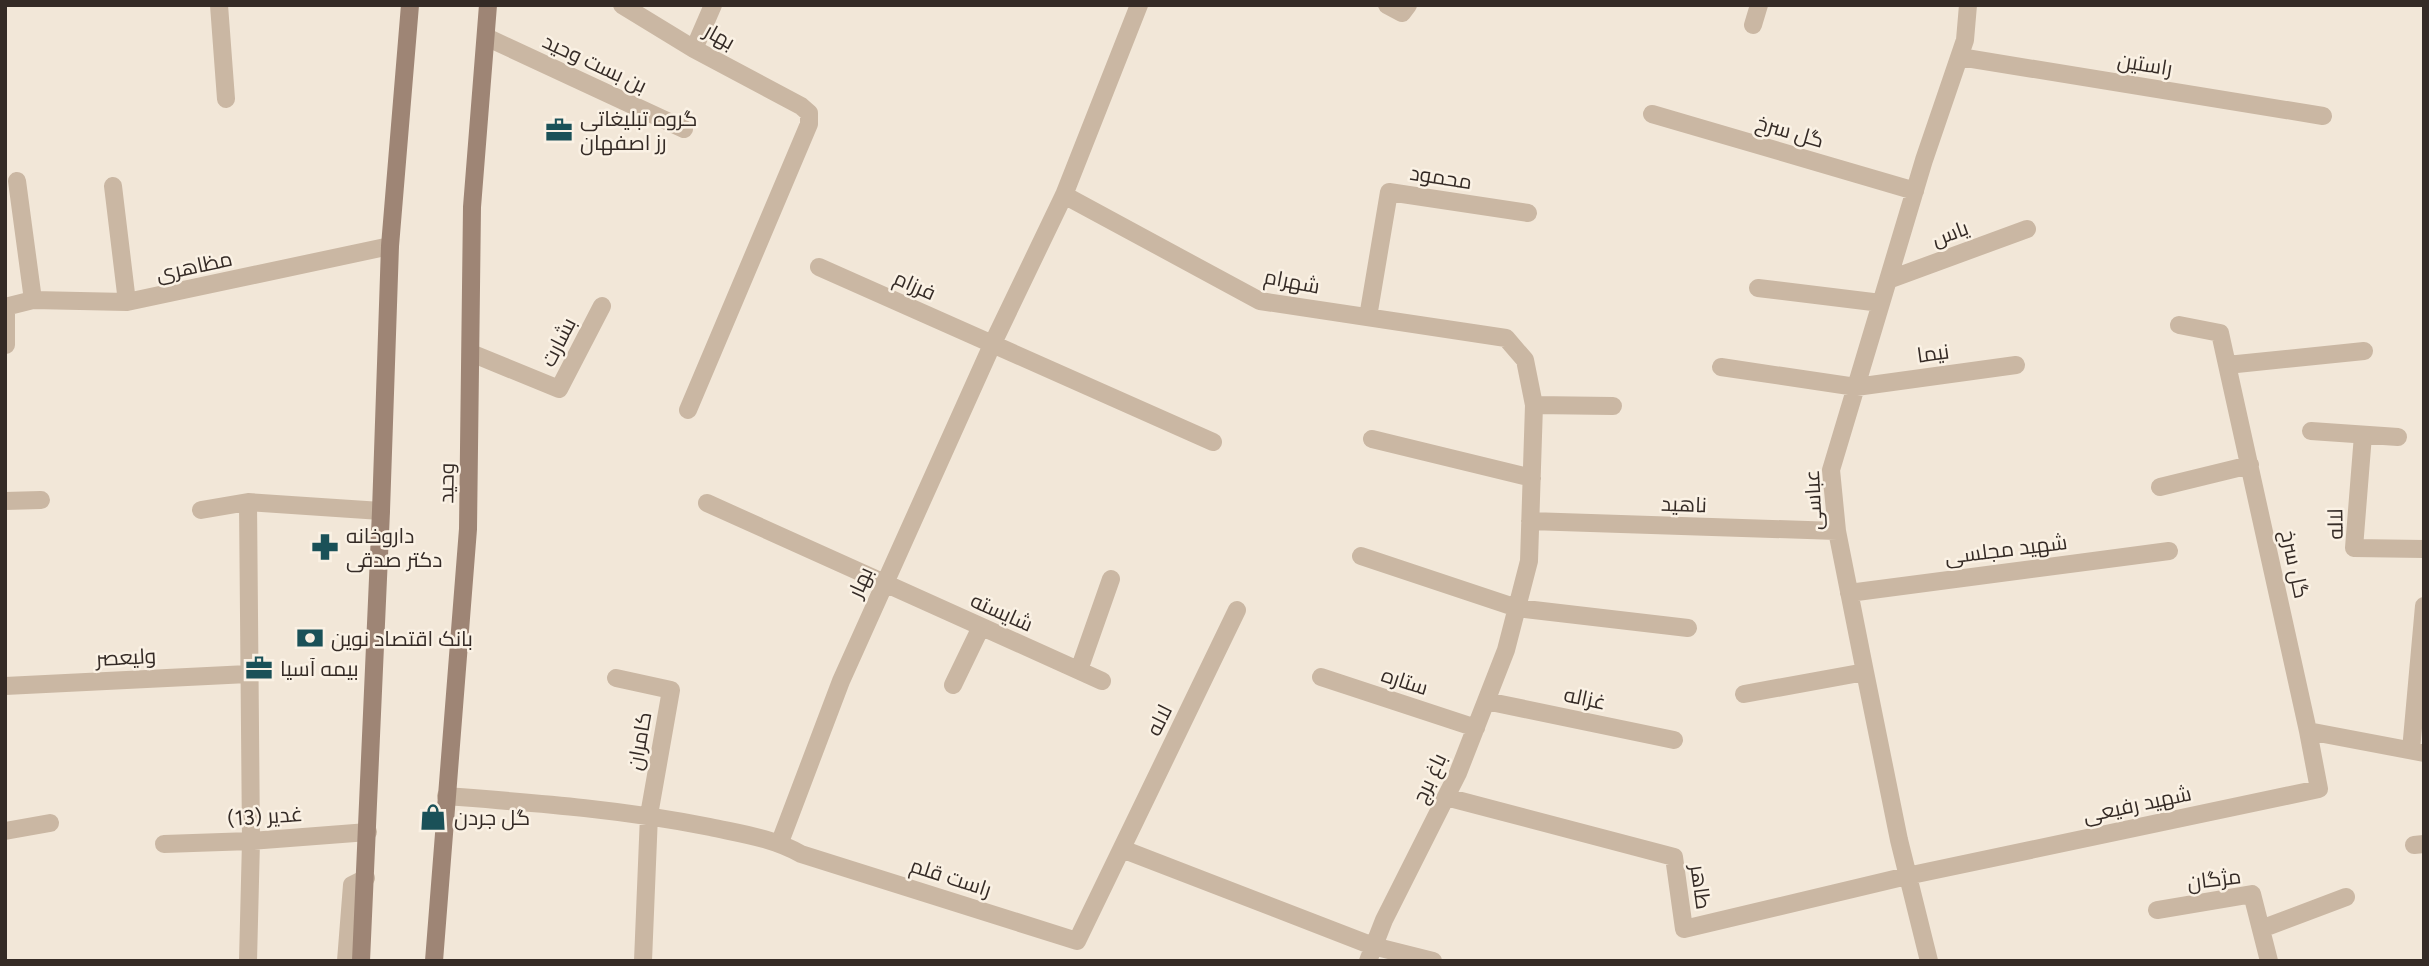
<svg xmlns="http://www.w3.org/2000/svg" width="2429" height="966" font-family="Figtree,Cairo,sans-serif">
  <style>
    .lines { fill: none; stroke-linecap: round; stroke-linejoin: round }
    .street { stroke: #cab7a3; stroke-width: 18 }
    .secondary { stroke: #9e8575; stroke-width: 18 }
    .labels { text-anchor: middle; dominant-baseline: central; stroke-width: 5; stroke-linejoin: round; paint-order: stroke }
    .street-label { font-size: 21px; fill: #352b26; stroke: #faf1e4 }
    .poi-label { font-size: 21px; fill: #352b26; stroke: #faf1e4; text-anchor: start }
  </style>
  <rect width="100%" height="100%" fill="#f2e7d8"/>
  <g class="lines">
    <!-- street -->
    <path class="street" d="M219,5L226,99
      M622,5L694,49L801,106L809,113V124L688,410
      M1387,5L1402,13L1408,5
      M1753,25L1759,5
      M486,37L684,129
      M694,49L713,5
      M1960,57L2323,116
      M1652,114L1915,191
      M17,181L33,300
      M113,186L127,302
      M1064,195L1260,301L1506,338L1525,360L1534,405L1529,561L1506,650L1458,773L1384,920L1368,961
      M819,267L1213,442
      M1888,280L2027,229
      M1758,288L1881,303
      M5,307L33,300L127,302L390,246
      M1368,317L1389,192L1528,213
      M2179,325L2220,333L2308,731L2424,753
      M6,345V307
      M471,353L559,389L602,306
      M2227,365L2364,351
      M1721,367L1856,387L2016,365
      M1534,405L1613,406
      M2311,431L2398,437
      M2363,435L2354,548L2424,549
      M1372,439L1532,478
      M2160,487L2250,465
      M5,501L41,500
      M707,503L1102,681
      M201,510L248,502L381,511
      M1530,521L1837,531
      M1361,556L1517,608L1688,628
      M1849,593L2169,551
      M1079,670L1111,579
      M1321,677L1476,728
      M616,678L671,690L649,815L643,961
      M953,685L981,627
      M5,686L248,674
      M1744,694L1865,672
      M1486,701L1674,740
      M2411,750L2424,606
      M446,796C536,803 621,809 710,827C742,834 773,838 801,854L1077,941L1237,610
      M1446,797L1674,857L1684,929L1907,876L2319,789L2308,731
      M5,831L50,823
      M780,842L841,681L992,345L1064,195L1139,5
      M164,844L251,841L368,832
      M2414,845L2424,844
      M1122,849L1373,946L1433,961
      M2157,910L2252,894L2269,961
      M2261,929L2346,897
      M248,961L251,841L248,502
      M346,961L352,885L366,878
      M1929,961L1899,840L1865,672L1837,531L1831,470L1924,160L1965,40L1968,5"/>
    <!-- secondary -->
    <path class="secondary" d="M361,961L381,511L390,246L410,5
      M434,961L468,529L472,207L488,5"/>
  </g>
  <!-- icons -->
  <defs>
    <symbol id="office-bare" viewBox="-9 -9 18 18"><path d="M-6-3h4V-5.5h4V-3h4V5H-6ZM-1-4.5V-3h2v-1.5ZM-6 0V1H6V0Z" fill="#1a5158" stroke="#faf1e4" stroke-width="2.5" paint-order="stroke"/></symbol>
    <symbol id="pharmacy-bare" viewBox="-9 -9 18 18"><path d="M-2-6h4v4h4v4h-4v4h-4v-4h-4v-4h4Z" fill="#1a5158" stroke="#faf1e4" stroke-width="2.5" paint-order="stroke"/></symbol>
    <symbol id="bank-bare" viewBox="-9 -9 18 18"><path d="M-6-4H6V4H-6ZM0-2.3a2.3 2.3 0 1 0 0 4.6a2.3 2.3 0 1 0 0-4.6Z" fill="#1a5158" stroke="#faf1e4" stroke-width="2.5" paint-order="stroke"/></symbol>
    <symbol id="shop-bare" viewBox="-9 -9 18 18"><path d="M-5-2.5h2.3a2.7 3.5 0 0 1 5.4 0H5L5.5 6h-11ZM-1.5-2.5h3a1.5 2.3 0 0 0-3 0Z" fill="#1a5158" stroke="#faf1e4" stroke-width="2.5" paint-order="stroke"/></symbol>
  </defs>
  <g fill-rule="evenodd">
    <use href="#office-bare" x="540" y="111" width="38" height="38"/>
    <use href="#pharmacy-bare" x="306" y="528" width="38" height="38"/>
    <use href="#bank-bare" x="291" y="619" width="38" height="38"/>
    <use href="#office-bare" x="240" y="649" width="38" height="38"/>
    <use href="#shop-bare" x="414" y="798" width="38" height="38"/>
  </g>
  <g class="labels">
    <!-- street labels -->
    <g class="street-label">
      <text transform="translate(720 36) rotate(29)">بهار</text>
      <text transform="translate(595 63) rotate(25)">بن بست وحید</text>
      <text transform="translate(2145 64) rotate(9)">راستین</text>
      <text transform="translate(1790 131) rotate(16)">گل سرخ</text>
      <text transform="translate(1441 177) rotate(9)">محمود</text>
      <text transform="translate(1950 233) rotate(-20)">یاس</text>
      <text transform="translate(194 266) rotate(-12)">مظاهری</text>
      <text transform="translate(1292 281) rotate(11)">شهرام</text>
      <text transform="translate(915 285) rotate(24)">فرزام</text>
      <text transform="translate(558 342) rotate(-63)">بشارت</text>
      <text transform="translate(1933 353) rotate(-8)">نیما</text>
      <text transform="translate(446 483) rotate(-89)">وحید</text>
      <text transform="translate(1813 500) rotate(-93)">عباسی</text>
      <text transform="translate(1684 504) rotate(2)">ناهید</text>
      <text transform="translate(2335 524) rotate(-91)">لاله</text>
      <text transform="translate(2006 549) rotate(-7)">شهید مجلسی</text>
      <text transform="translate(2295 564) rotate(78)">گل سرخ</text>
      <text transform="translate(860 582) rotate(-66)">بهار</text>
      <text transform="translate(1002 612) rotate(24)">شایسته</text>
      <text transform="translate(126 657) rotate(-3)">ولیعصر</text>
      <text transform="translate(1405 681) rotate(18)">ستاره</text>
      <text transform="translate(1585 698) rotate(12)">غزاله</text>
      <text transform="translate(1159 720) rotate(-64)">لاله</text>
      <text transform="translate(639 741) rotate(-80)">کامران</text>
      <text transform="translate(1429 778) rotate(-65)">باغ برج</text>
      <text transform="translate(2137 804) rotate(-12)">شهید رفیعی</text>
      <text transform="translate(265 816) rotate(-4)">غدیر (13)</text>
      <text transform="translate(951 877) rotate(18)">راست قلم</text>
      <text transform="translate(2214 879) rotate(-7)">مژگان</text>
      <text transform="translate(1701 887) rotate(82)">طاهر</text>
    </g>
    <!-- poi labels -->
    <g class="poi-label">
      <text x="580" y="118">گروه تبلیغاتی<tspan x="580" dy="24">رز اصفهان</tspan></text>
      <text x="346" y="535">داروخانه<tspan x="346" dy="24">دکتر صدقی</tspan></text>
      <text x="331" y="638">بانک اقتصاد نوین</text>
      <text x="280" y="668">بیمه آسیا</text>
      <text x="454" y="817">گل جردن</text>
    </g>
  </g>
  <!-- border -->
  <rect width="2429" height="966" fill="none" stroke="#352b26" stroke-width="14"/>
</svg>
